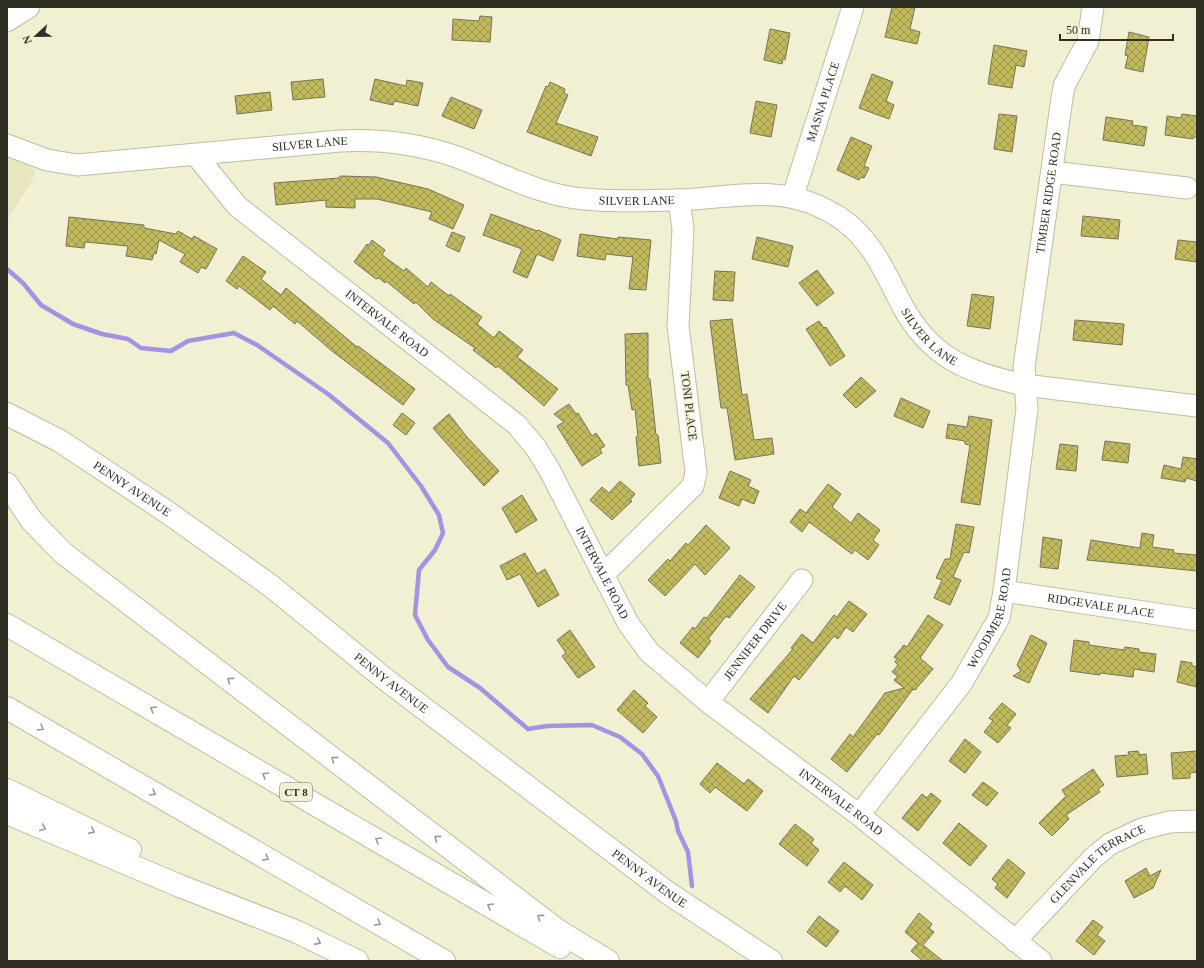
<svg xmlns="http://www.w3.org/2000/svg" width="1204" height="968" font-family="'Times New Roman',serif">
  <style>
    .built { fill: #e8e6c1 }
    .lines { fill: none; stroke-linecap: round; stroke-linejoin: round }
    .stream { stroke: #a393e3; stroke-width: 4.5 }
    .building { fill: url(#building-cross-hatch); stroke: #767459 }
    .minor-casing { stroke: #bfbda0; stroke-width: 23 }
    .major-casing { stroke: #bfbda0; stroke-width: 24 }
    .highway-casing { stroke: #bfbda0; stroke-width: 24 }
    .minor { stroke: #fff; stroke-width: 21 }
    .major { stroke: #fff; stroke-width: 22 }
    .highway { stroke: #fff; stroke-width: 22 }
    .oneway { stroke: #989792 }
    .labels { text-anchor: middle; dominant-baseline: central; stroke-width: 3; stroke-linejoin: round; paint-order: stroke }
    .shield { fill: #f1f0d2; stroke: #6a6958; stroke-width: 1 }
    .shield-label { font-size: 11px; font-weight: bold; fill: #302f24 }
    .street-label { font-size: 12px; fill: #302f24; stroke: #f1f0d2 }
  </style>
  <defs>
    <pattern id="building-cross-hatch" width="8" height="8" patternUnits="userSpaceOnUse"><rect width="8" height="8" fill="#c1ba5d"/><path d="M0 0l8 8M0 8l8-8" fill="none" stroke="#9d984d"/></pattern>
  </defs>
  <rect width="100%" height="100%" fill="#f1f0d2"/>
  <!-- built -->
  <path class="built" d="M7,155L33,168L35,175L7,221Z"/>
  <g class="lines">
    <!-- stream -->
    <path class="stream" d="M7,269L23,283L41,305L73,324L102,334L128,339L141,348L171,351L188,341L234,333L257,345L328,394L388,443L421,486L439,515L443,533L435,550L419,570L415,615L428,640L448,667L480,688L528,729L547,726L592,725L620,737L642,754L658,776L676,821L678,831L688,852L692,886"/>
  </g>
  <!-- building -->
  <path class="building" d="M892,7H915L910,29L920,32L917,44L885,37Z
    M480,16L492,17L490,42L452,40L453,19L479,21Z
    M770,29L790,33L785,60L783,59L782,64L764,60Z
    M1129,32L1149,37L1143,72L1125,68L1128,56L1125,55Z
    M994,45L1027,51L1024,67L1016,65L1012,88L988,84Z
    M872,74L893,82L886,101L894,105L889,119L859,108Z
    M323,79L325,97L293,100L291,82Z
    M375,79L406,86L407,80L423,83L418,106L394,101L393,105L370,100Z
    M550,82L565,89L564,93L568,95L556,123L598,137L591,156L527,132L546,86L548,87Z
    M270,92L272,110L237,114L235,96Z
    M451,97L482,110L474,129L442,116Z
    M756,101L777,105L771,137L750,133Z
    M999,114L1017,116L1012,152L994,149Z
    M1182,114L1197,116V137H1194L1193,139L1165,135L1167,116L1181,118Z
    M1106,117L1133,121L1132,125L1147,127L1144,146L1103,140Z
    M851,137L872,146L864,166L869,168L864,178L861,177L859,180L837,170Z
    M340,176L376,177L428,189L464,205L453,229L429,219L432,212L377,199H355V208L326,207V200L276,205L274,183L339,178Z
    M491,214L537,231L538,230L561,240L553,261L537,254L527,278L513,272L522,249L483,235Z
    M1083,216L1120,220L1118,239L1081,236Z
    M69,217L144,225V228L176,234L178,231L192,239L194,236L217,249L206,269L201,267L198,273L180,262L185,254L159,240L156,254L154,253L152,260L126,256L128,246L85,242L84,248L66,246Z
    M452,232L465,237L459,252L446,246Z
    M580,234L618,239V237L651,240L646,290L629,289L633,257L606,254L605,260L577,256Z
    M757,237L793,246L788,267L752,259Z
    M372,240L385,250L382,255L404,271L406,268L428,287L431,282L449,296L450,294L482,317L477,324L494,338L499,331L523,350L517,357L558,389L544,406L498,366L496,368L473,350L475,348L433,319L416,302L414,304L386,281L385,283L379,278L376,279L354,262L367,244L368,246Z
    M1178,240L1197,242V262L1175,259Z
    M243,256L266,272L261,279L281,295L286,288L357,347L358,346L415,389L403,405L332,351L297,321L295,324L273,306L270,310L239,286L237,289L226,281Z
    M817,270L834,293L817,306L799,283Z
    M715,271L735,272L733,301L713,300Z
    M972,294L994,297L990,329L967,326Z
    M732,319L742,395L747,394L754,440L772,438L774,454L735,460L727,408H721L710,321Z
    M1075,320L1124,324L1122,345L1073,340Z
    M819,321L824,328L826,327L845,356L830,366L806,329Z
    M648,333V379H650L656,435H658L661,463L639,466L636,437H638L635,409L632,410L628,385H626L625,334Z
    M861,377L876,391L856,408L843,395Z
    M901,398L930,411L923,428L894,416Z
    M569,404L576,414L578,413L592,436L596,433L605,446L600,449L602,453L582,466L557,426L564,422L554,414Z
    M402,413L415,423L406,435L393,425Z
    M449,414L467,437L499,471L484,486L433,428Z
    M969,416L992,420L980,505L961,502L970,445L965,444V441L946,438L948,424L967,427Z
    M1105,441L1130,444L1128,463L1102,460Z
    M1060,444L1078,446L1076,471L1056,469Z
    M1183,457L1197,459V481L1186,478L1185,482L1161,478L1164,465L1181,469Z
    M730,471L751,480L748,486L759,491L754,504L742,499L739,506L719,498Z
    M620,481L635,494L630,500L632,501L612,520L590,500L602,487L609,493Z
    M828,484L841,494L832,507L851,523L858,513L880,530L873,540L879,545L868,560L855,550L852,554L809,522L802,532L790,522L800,509L806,513Z
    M522,495L537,520L516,533L502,508Z
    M956,524L974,527L969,553L964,552L953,577L961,580L950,605L934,598L942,580L936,578L945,559H950Z
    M706,525L730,548L705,575L695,564L665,596L648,580L668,559L670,561L686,543L688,545Z
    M1142,533L1154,535L1152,547L1174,550L1173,553L1197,555V571L1087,560L1091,540L1140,548Z
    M1043,537L1062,540L1058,569L1040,567Z
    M525,553L537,574L545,569L559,595L538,607L520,574L507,580L500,566Z
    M740,575L755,587L729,618L726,616L708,639L711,641L698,658L680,643L693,627L695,629L704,617L707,618Z
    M849,601L867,614L853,632L846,627L838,639L834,636L799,680L794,676L768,713L750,699L793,649L791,648L802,634L813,643L834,615L837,617Z
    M928,615L943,625L920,658L933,669L915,690L913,689L879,735L877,734L847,772L831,759L850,734L853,737L885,693L904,688L894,680L898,676L892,672L898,665L895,662L897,659L894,657L904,645L907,647Z
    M570,630L595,667L578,678L562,656L566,653L557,640Z
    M1031,635L1047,643L1029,683L1013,676L1021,671L1017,665Z
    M1074,640L1089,642V645L1124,650L1125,647L1139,649V652L1156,654L1154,672L1134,669L1133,677L1100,673V675L1070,671Z
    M1181,661L1192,663V666L1197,667V687L1177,682Z
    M634,690L648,703L645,706L657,717L643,733L617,710Z
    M1002,703L1016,714L1007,725L1011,728L998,743L984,732L993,721L989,718Z
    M965,739L981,752L965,773L949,761Z
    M1138,751L1140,755L1146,754L1148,774L1117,777L1115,756L1129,755L1128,752Z
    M1197,751V772L1190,773V778L1173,779L1171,753Z
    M717,763L744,784L748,779L763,791L747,811L715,787L710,793L700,784Z
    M1093,769L1104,785L1098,789L1100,792L1066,815L1069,819L1052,836L1039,823L1066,796L1062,790Z
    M983,782L998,793L987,806L972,795Z
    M931,793L941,801L918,831L902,818L922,794L927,798Z
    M959,823L987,846L970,866L943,843Z
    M795,824L814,839L811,843L819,850L807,866L779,844Z
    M1008,859L1025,873L1007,898L995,888L998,884L992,879Z
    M844,862L873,885L862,900L845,886L840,892L828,882Z
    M1146,868L1150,876L1161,870L1153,888L1134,898L1125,881Z
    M919,913L932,924L929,928L934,932L923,945L943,961H923L911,951L918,943L905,932Z
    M819,916L839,931L826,947L807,932Z
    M1093,920L1103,927L1097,935L1105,941L1094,955L1076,941Z"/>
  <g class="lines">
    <defs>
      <g id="minor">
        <path d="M7,21L29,7"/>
        <path id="s1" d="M7,145L47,160L77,165L340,141C378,139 414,143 451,155C496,170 536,195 584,199C615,202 647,201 677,200C737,198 785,181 840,218C872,239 885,273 902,305C931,359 968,372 1024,385L1197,406"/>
        <path id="s2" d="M196,155L237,206L517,425L536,448L549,469L628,623L649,652L708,702L859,815L1041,961"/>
        <path d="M1052,172L1187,188"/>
        <path id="s3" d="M793,196L853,7"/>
        <path d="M603,575L693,486L696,472L678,326L683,229L679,200"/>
        <path id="s4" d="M1004,591L1197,620"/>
        <path id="s5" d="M708,702L802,580"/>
        <path id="s6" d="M859,815L961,684L999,618L1004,591L1027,409L1024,367L1062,98L1064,86L1088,41L1093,7"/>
        <path id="s7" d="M1015,941L1094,857L1110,844L1142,829L1169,822L1197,821"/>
      </g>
      <g id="major">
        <path id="s8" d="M7,414L60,441L167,512L271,586L385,679L668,893L771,961"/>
      </g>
      <path id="highway" d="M7,484L32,521L63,553L560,932L608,961
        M7,625L560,947
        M7,708L444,961
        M7,790L130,850
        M7,813L180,886L295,931L357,961"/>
    </defs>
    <!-- minor casing -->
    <use href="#minor" class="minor-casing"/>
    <!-- major casing -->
    <use href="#major" class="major-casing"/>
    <!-- highway casing -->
    <use href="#highway" class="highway-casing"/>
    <!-- minor -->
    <use href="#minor" class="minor"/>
    <!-- major -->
    <use href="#major" class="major"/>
    <!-- highway -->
    <use href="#highway" class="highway"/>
  </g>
  <!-- one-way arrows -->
  <defs><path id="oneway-chevron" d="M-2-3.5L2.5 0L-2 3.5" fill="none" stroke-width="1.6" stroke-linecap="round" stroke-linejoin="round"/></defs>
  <g class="oneway">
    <use href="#oneway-chevron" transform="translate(230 680) rotate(-143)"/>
    <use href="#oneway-chevron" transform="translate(153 709) rotate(-150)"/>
    <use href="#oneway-chevron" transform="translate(41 728) rotate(30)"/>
    <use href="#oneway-chevron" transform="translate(334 759) rotate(-143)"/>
    <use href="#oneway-chevron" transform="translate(265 775) rotate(-150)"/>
    <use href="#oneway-chevron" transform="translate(153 793) rotate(30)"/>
    <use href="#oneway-chevron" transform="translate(43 828) rotate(23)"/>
    <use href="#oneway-chevron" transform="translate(92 831) rotate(26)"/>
    <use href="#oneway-chevron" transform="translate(437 838) rotate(-143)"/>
    <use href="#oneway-chevron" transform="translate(378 840) rotate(-150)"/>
    <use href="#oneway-chevron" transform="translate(266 858) rotate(30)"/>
    <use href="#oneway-chevron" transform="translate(490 906) rotate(-149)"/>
    <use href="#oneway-chevron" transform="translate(540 917) rotate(-143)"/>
    <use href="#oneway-chevron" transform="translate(378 923) rotate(30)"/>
    <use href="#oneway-chevron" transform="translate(318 942) rotate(26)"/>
  </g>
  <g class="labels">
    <!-- shield labels -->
    <rect class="shield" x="280" y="783" width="32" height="18" rx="3"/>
    <g class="shield-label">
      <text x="296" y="792">CT 8</text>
    </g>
    <!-- street labels -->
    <g class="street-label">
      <text stroke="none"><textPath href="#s3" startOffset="99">MASNA PLACE</textPath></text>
      <text stroke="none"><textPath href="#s1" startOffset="307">SILVER LANE</textPath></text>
      <text stroke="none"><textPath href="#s6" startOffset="671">TIMBER RIDGE ROAD</textPath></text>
      <text stroke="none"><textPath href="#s1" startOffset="643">SILVER LANE</textPath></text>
      <text stroke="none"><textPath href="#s2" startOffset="256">INTERVALE ROAD</textPath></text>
      <text stroke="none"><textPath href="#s1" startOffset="1002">SILVER LANE</textPath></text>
      <text transform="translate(689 406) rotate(83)">TONI PLACE</text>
      <text stroke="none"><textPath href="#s8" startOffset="146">PENNY AVENUE</textPath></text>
      <text stroke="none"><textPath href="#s2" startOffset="592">INTERVALE ROAD</textPath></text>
      <text stroke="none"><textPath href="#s4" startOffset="98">RIDGEVALE PLACE</textPath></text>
      <text stroke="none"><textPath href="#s6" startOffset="239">WOODMERE ROAD</textPath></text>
      <text stroke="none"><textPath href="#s5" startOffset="77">JENNIFER DRIVE</textPath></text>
      <text stroke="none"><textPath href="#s8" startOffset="470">PENNY AVENUE</textPath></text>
      <text stroke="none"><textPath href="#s2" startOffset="928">INTERVALE ROAD</textPath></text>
      <text stroke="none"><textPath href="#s7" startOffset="114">GLENVALE TERRACE</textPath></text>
      <text stroke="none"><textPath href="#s8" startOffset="794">PENNY AVENUE</textPath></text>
    </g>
  </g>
  <!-- border -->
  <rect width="1204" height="968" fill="none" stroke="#302f24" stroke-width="16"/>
  <!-- north arrow -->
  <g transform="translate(36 36) rotate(248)" stroke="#f1f0d2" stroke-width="3" paint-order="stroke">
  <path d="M0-3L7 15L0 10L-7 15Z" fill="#302f24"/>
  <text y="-6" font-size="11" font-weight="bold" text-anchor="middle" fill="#302f24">N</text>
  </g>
  <!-- scale -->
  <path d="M1060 34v6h113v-6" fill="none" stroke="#302f24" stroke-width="2"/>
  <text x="1066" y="34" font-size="12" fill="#302f24" stroke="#f1f0d2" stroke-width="3" paint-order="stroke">50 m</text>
</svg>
